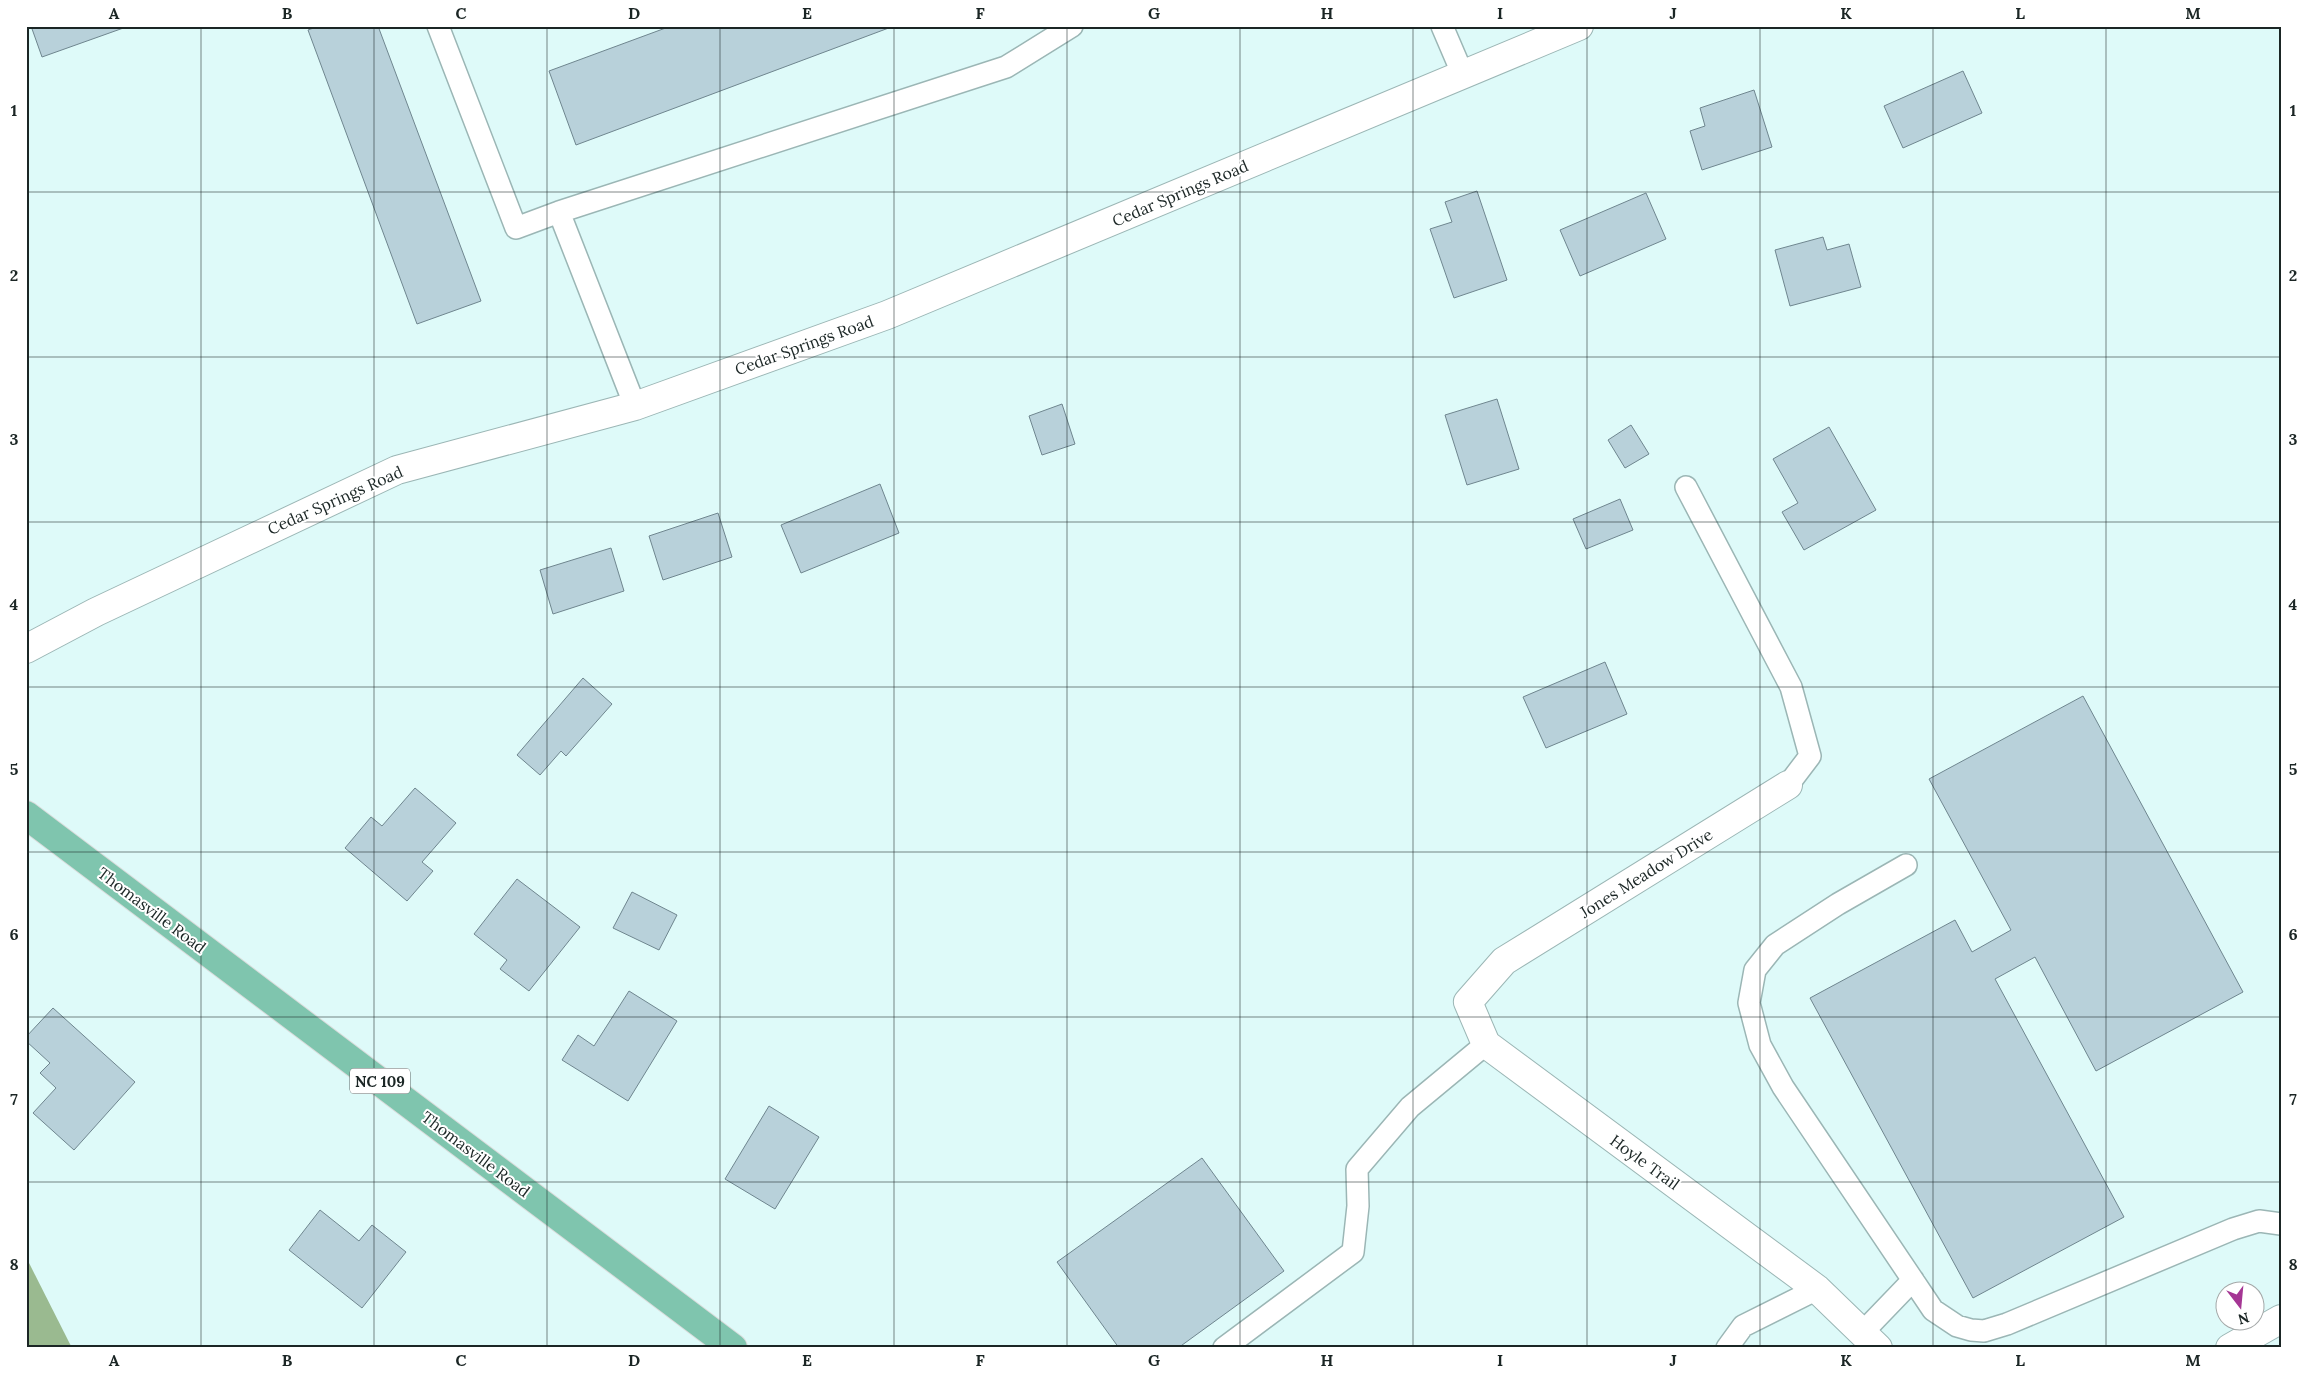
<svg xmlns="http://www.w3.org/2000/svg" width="2307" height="1374" font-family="Lora,serif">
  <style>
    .forest { fill: #9aba90 }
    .building { fill: #b8d1da; stroke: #6f868f }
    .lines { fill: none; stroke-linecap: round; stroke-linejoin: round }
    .service-casing { stroke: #9bb6b5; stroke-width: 24 }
    .minor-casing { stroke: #9bb6b5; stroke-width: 30 }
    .primary-casing { stroke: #dbdcdc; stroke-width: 30 }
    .service { stroke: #fff; stroke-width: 21 }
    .minor { stroke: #fff; stroke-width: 28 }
    .primary { stroke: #7fc5ae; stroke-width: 28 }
    .grid { fill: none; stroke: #1b2625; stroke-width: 1; stroke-opacity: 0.55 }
    .labels { text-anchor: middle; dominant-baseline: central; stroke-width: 4; stroke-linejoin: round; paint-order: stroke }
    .shield { fill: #fff; stroke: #5f6766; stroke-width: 1 }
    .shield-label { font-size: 15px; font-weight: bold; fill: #1b2625 }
    .street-label { font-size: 16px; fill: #1b2625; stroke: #fff }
    .neatline { fill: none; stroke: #1b2625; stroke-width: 2 }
    .grid-label { font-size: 16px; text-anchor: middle; font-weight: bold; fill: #1b2625 }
  </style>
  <rect width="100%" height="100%" fill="#defaf9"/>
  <!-- forest -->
  <path class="forest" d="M26,1257L72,1348H26Z"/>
  <!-- building -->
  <path class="building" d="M31,26H129L42,57Z
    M319,26H378L481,301L417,324L308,30Z
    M671,26H894L576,145L549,71Z
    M1963,71L1982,113L1903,148L1884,106Z
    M1754,90L1772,147L1702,170L1690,131L1705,126L1700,108Z
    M1477,191L1507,280L1454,298L1430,229L1452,222L1445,202Z
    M1646,193L1666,239L1580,276L1560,230Z
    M1823,237L1827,250L1849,244L1861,287L1790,306L1775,250Z
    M1497,399L1519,469L1467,485L1445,415Z
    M1062,404L1075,444L1042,455L1029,416Z
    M1631,425L1649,454L1625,468L1608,440Z
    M1829,427L1876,510L1804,550L1782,512L1798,503L1773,459Z
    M880,484L899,533L801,573L781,525Z
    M1620,499L1633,530L1586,549L1573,519Z
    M718,513L732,557L663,580L649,536Z
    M611,548L624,591L553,614L540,570Z
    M1605,662L1627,714L1546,748L1523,697Z
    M583,678L612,704L566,756L561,751L540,775L517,755Z
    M2083,696L2243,992L2096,1071L2035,957L1995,979L2124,1217L1973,1298L1810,998L1955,920L1972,952L2011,930L1929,779Z
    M415,788L456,823L422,862L433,871L407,901L345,848L371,817L382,826Z
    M517,879L580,927L529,991L500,969L507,960L474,934Z
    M632,892L677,915L659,950L613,928Z
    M629,991L677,1021L628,1101L562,1060L578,1035L594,1046Z
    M53,1008L135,1082L74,1150L33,1113L56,1088L40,1073L50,1063L26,1041V1037Z
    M769,1106L819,1137L775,1209L725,1179Z
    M1202,1158L1284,1271L1178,1348H1119L1057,1262Z
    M320,1210L359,1241L372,1225L406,1252L362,1308L289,1250Z"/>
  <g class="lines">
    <defs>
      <path id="service" d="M438,26L516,228L559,212
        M1442,26L1463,75
        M635,406L559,212L1006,67L1072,26
        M1686,487L1791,687L1810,756L1788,785
        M1906,865L1838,904L1775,945L1755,970L1749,1003L1760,1045L1783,1087L1933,1310L1957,1326L1971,1330L1984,1331L2007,1324L2233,1229L2259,1221L2281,1224
        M1862,1333L1913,1280
        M1224,1348L1353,1252L1358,1206L1357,1169L1410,1107L1486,1044
        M1727,1348L1743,1326L1817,1289"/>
      <path id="minor" d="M26,649L96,612L397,470L635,406L887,315L1579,26
        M1788,785L1504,961L1468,1002L1486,1044L1817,1289L1878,1348
        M2230,1348L2281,1319"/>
      <path id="primary" d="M26,815L733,1348"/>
    </defs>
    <!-- service casing -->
    <use href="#service" class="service-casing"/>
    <!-- minor casing -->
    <use href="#minor" class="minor-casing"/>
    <!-- primary casing -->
    <use href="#primary" class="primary-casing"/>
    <!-- service -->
    <use href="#service" class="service"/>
    <!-- minor -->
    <use href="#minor" class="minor"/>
    <!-- primary -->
    <use href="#primary" class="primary"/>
  </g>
  <!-- grid -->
  <path class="grid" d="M201,26V1348M374,26V1348M547,26V1348M720,26V1348M894,26V1348M1067,26V1348M1240,26V1348M1413,26V1348M1587,26V1348M1760,26V1348M1933,26V1348M2106,26V1348M26,192H2281M26,357H2281M26,522H2281M26,687H2281M26,852H2281M26,1017H2281M26,1182H2281"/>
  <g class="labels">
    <!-- shield labels -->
    <rect class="shield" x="350" y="1068.5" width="60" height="25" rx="4"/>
    <g class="shield-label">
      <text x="380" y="1081">NC 109</text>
    </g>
    <!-- street labels -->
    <g class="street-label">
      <text transform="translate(1180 193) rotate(-23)">Cedar Springs Road</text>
      <text transform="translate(804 345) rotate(-20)">Cedar Springs Road</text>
      <text transform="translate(335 500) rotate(-24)">Cedar Springs Road</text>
      <text transform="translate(1646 873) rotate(-32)">Jones Meadow Drive</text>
      <text transform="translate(152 910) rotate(37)">Thomasville Road</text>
      <text transform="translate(476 1154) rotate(37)">Thomasville Road</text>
      <text transform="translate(1645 1162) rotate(36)">Hoyle Trail</text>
    </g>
  </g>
  <!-- border -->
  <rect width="2307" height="1374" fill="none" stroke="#ffffff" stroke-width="55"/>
  <!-- north arrow -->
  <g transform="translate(2240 1306) rotate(164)"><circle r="24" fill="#ffffff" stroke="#a4a8a8"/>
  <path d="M0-4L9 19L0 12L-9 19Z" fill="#a53694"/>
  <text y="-8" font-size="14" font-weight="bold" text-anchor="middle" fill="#1b2625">N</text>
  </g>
  <rect x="28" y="28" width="2252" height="1318" class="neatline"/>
  <g class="grid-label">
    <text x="114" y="19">A</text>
    <text x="287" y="19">B</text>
    <text x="461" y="19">C</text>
    <text x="634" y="19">D</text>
    <text x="807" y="19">E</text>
    <text x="980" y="19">F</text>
    <text x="1154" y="19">G</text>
    <text x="1327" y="19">H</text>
    <text x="1500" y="19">I</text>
    <text x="1673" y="19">J</text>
    <text x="1846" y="19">K</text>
    <text x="2020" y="19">L</text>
    <text x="2193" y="19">M</text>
    <text x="14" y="116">1</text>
    <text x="2293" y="116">1</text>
    <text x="14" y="281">2</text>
    <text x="2293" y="281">2</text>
    <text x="14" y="445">3</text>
    <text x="2293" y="445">3</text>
    <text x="14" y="610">4</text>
    <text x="2293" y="610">4</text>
    <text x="14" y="775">5</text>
    <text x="2293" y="775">5</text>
    <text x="14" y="940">6</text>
    <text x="2293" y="940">6</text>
    <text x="14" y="1105">7</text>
    <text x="2293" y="1105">7</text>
    <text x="14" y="1270">8</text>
    <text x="2293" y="1270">8</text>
    <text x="114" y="1366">A</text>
    <text x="287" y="1366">B</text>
    <text x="461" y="1366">C</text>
    <text x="634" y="1366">D</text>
    <text x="807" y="1366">E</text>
    <text x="980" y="1366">F</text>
    <text x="1154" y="1366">G</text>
    <text x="1327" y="1366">H</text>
    <text x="1500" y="1366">I</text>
    <text x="1673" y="1366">J</text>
    <text x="1846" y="1366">K</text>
    <text x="2020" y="1366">L</text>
    <text x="2193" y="1366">M</text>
  </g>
</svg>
